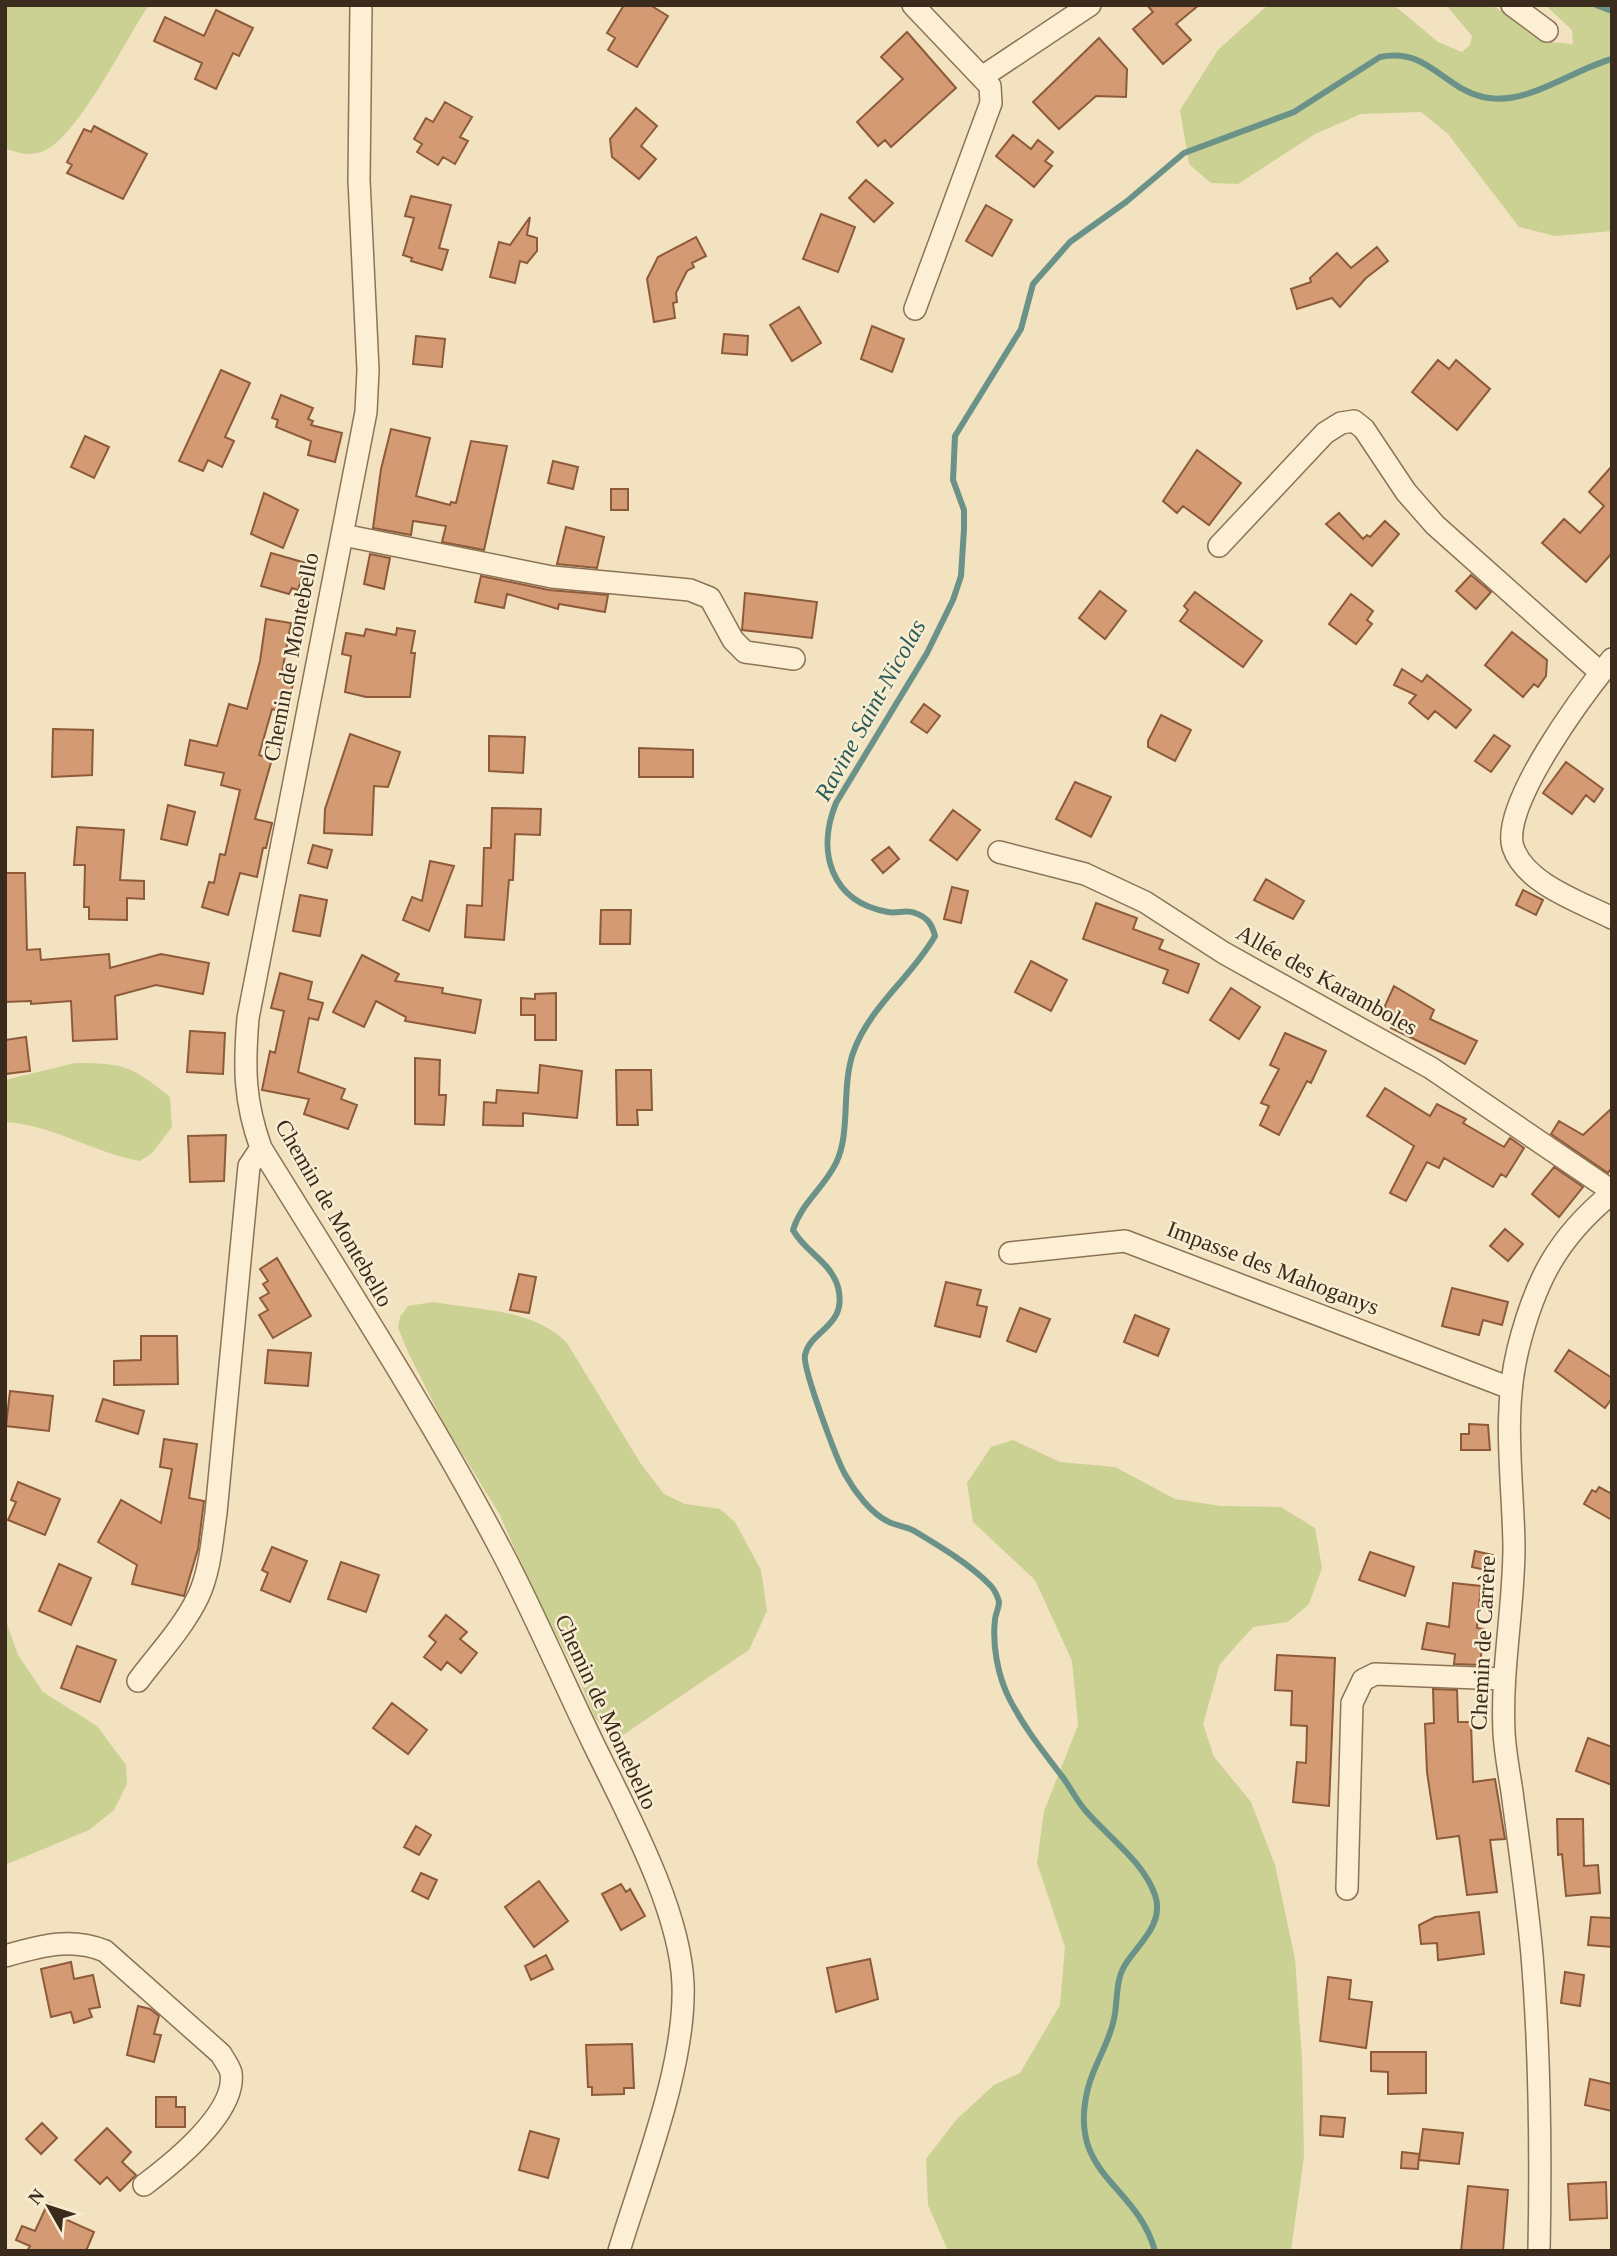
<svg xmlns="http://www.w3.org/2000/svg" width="1617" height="2256" font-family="Georgia,serif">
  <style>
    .green { fill: #cad193 }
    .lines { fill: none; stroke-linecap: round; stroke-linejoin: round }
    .stream { stroke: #6a9288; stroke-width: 6 }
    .building { fill: #d39a73; stroke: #8e5b3a; stroke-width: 2 }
    .minor-casing { stroke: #8d7356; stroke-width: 24 }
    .minor { stroke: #fcefd4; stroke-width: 21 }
    .labels { text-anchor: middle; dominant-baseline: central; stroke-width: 5; stroke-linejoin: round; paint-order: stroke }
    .street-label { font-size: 23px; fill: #3b2b1c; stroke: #f8ecd1 }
    .water-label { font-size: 24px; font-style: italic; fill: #2a5c58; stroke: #f8ecd1 }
  </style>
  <rect width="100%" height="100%" fill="#f2e2c0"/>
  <!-- green -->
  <path class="green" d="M5,5H149C124,42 81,131 46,150C32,157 19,154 5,148Z
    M1268,5H1394L1438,42L1462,52L1470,45L1472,36L1446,5H1492L1549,42L1573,44L1572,30L1545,5H1612V231L1555,236L1519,227L1448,134L1421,112L1361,114L1315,134L1238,184L1211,183L1189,164L1180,110L1218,50Z
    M75,1063C124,1063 132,1066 170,1097L172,1127L152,1153L140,1161C94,1153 54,1125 5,1122V1080Z
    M433,1302C478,1310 535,1309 567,1343L641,1464L664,1494L685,1504L720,1509L735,1522L761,1570L767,1611L749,1650L623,1735L610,1734L595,1718L575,1670L535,1596L500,1515L443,1422L408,1352L398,1328L400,1317L408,1306Z
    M1013,1440L1060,1462L1115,1467L1175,1499L1221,1506L1281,1507L1315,1528L1322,1568L1309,1604L1288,1622L1253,1627L1220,1664L1203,1724L1214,1757L1251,1802L1275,1865L1295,1959L1302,2058L1304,2156L1291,2251H948L928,2205L926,2159L956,2120L994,2085L1020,2073L1060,2005L1065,1947L1037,1863L1044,1811L1078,1725L1072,1661L1035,1580L973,1522L967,1483L991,1447Z
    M5,1618L18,1655L43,1692L97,1726L126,1765L127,1784L114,1810L89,1830L5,1865Z"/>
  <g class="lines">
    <!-- stream -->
    <path class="stream" d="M1596,5L1612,11
      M1155,2251C1136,2182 1066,2176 1088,2088C1094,2064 1109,2044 1114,2019C1118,2001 1115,1981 1125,1965C1138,1944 1165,1924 1155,1895C1143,1861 1108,1837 1085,1810C1076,1800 1070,1786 1061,1775C1042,1750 1023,1726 1009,1698C998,1676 992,1645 995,1620C995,1615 999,1608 999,1602C998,1597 994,1589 991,1586C971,1565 941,1547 916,1532C907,1526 896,1526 887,1521C871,1513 855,1492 846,1476C837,1461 802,1367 805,1355C811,1329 848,1327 838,1287C831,1262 805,1252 793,1230C801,1203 824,1188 836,1163C851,1133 841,1088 853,1053C869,1007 911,978 935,936C932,924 927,917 915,913C906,909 897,914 888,912C831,902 816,852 836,803L927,653L953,600L961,576L964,529V510L953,480L955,436L1021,329L1033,284L1070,242L1126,202L1184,153L1294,112L1380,57C1427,47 1442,87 1483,97C1527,107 1571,70 1612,59"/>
  </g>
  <!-- building -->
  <path class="building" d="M624,5H650L668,16L637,67L608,50L615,38L607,33Z
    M1147,5H1199L1176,24L1191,40L1163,64L1133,29L1153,12Z
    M216,10L253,28L239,56L233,53L216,89L195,79L202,63L154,41L165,17L204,36Z
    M907,32L956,88L891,147L885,140L878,146L857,122L903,79L881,57Z
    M1099,38L1127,69L1126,97L1096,96L1059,129L1033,102Z
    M445,102L472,117L460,137L468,141L455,164L443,157L438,165L417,152L422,144L414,139L426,118L433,122Z
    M636,108L657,126L641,146L656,159L639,179L612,157L610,139Z
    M94,126L147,154L123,199L67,173L72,165L67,162L84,129L91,132Z
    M1013,135L1031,149L1038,140L1053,152L1045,161L1052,166L1034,187L996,156Z
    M866,180L893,203L874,222L849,198Z
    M411,196L451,205L439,248L448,250L442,270L411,261L412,258L403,255L414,218L405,216Z
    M986,205L1012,220L992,256L966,241Z
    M821,214L855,227L838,272L803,259Z
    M530,217L527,235L537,238V251L527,263L520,261L515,283L490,277L499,242L510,245Z
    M696,237L706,256L692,263L694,267L687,271L676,293L677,302L673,303L675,318L654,322L647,279L658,257Z
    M1377,247L1388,261L1366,278L1340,307L1332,298L1297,309L1291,289L1311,282L1310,278L1337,253L1351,268Z
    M799,307L821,343L792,361L770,325Z
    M872,326L904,339L892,372L861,359Z
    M724,334L748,336L747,355L722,353Z
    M416,336L445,339L442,367L413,364Z
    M1438,360L1449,369L1456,360L1490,389L1457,430L1412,392Z
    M221,370L250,383L225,437L234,441L222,467L208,460L203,471L179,461Z
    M281,395L313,408L308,419L313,421L311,425L342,433L335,462L308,455L311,441L276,427L278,420L272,418Z
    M391,429L430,438L416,496L450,505L451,502L456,503L471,441L507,446L484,550L442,542L446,526L413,521L411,535L373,528L381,469Z
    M85,436L109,447L94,478L71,467Z
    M1197,450L1241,483L1209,525L1183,506L1177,513L1163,501Z
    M553,461L578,467L573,489L548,483Z
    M1612,466V553L1586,582L1542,543L1564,519L1580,533L1604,506L1589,492Z
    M611,489H628V510H611Z
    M264,493L298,510L283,548L251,534Z
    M1339,513L1363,539L1367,535L1370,537L1385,521L1399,534L1372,566L1326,524Z
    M566,527L604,537L597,568L557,564Z
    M271,553L306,563L298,590L292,588L289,594L261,586Z
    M370,554L390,558L384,589L364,584Z
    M1471,575L1491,592L1476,609L1456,591Z
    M481,576L549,590L608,595L605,612L559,604L558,609L507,594L504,608L475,602Z
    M1100,591L1126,611L1105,639L1079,618Z
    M1195,592L1262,641L1243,667L1180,621L1188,610L1184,606Z
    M745,593L817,602L812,638L742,630Z
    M1351,594L1373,611L1367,620L1372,624L1356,644L1329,624Z
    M266,619L291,623L281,678L294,681L285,713L272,709L259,755L272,759L255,819L272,823L266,848H263L257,877L240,873L228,915L202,907L209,882L214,883L220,854L225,855L240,790L221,785L224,773L185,765L190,740L217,746L229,704L247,709L260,661Z
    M397,628L415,631L411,653H415L410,697H366L345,692L351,656L342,654L346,633L364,636L366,629L396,635Z
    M1512,632L1547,660L1546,676L1538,687L1534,684L1523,697L1485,665Z
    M1402,669L1422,682L1427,675L1471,710L1456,728L1435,711L1428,719L1409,703L1416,695L1394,685Z
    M924,704L940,716L927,733L911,722Z
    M1161,715L1191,730L1175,761L1148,747V741Z
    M53,729L93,730L92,775L52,777Z
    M350,734L400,752L388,787L374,786L372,835L324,833L325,809Z
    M1494,735L1510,746L1491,772L1475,761Z
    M489,736L525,737L523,773L489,771Z
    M639,748L693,750V777H639Z
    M1566,762L1603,789L1594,802L1586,795L1572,814L1543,793Z
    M1075,782L1111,797L1091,837L1056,819Z
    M168,805L195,812L187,845L161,839Z
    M492,808L541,809L540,835L515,834L513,880H509L504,940L465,937L467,905L482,906L484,848H491Z
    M953,810L980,830L957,860L930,840Z
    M77,827L124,830L120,880L144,881V899L127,898V920L89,919V907H84L85,865H74Z
    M313,845L332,850L327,868L308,863Z
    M889,847L899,859L883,873L872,860Z
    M430,861L454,866L429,931L403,920L412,897L422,901Z
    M5,873H25L27,950L40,949L41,960L109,954L110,968L161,954L209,963L203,994L156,985L115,996L117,1039L73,1041L71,1001L31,1004V1001L5,1002Z
    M1266,879L1304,901L1293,919L1254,900Z
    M952,887L968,891L961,923L944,919Z
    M1523,890L1543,900L1536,915L1516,905Z
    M300,895L327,900L320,936L293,931Z
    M1096,903L1137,918L1133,929L1163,940L1159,949L1199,964L1188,993L1163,983L1168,970L1083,939Z
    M601,910H631L630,944H600Z
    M362,955L399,974L395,981L443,988L442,993L481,1000L475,1033L405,1021L406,1017L376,1001L364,1027L333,1012Z
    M1031,961L1067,980L1051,1011L1015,992Z
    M280,973L312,982L308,999L323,1003L318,1020L309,1018L298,1072L345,1089L341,1099L357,1105L348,1129L304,1114L309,1099L262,1090L270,1051L275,1053L284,1011L271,1008Z
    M1394,986L1434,1010L1430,1019L1477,1041L1465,1064L1391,1028L1398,1015L1384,1008Z
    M1231,988L1260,1007L1239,1039L1210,1020Z
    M556,993V1040H535V1015H521V998L535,999V994Z
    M190,1031L225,1033L223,1074L187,1072Z
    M1285,1033L1326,1051L1311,1083L1307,1081L1279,1135L1260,1125L1269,1106L1261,1103L1279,1069L1270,1065Z
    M26,1037L30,1071L5,1074V1040Z
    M415,1058L440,1060L439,1095H446L444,1125L415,1124Z
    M540,1065L582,1071L577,1118L523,1113V1126L483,1125L484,1102L496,1103L497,1090L538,1093Z
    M616,1070H651L652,1110H637L638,1125H617Z
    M1385,1088L1430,1116L1437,1104L1466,1119L1463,1123L1504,1147L1510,1138L1524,1148L1506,1177L1501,1174L1493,1187L1444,1158L1439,1168L1427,1162L1406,1201L1390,1193L1414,1146L1367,1116Z
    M1612,1108V1167L1608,1173L1551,1134L1559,1121L1583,1135Z
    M226,1135L224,1181L190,1182L188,1136Z
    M1554,1167L1583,1187L1559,1217L1532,1194Z
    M1505,1229L1523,1244L1508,1261L1490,1246Z
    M277,1258L311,1316L273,1338L259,1315L268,1310L260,1298L269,1293L263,1284L268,1281L260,1269Z
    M519,1274L536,1277L529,1313L510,1310Z
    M946,1282L981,1290L977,1305L987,1307L980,1337L935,1326Z
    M1452,1288L1508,1302L1502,1325L1483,1320L1479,1335L1442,1326Z
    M1020,1308L1050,1319L1036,1352L1007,1341Z
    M1135,1315L1169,1329L1158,1356L1124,1342Z
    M141,1336H177L178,1384L114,1385V1361L141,1360Z
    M268,1350L311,1353L308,1386L265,1383Z
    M1569,1350L1612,1378V1398L1605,1408L1555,1371Z
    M10,1391L53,1396L49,1431L6,1426Z
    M103,1399L144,1411L138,1434L96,1421Z
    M1469,1424L1488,1425L1490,1450H1461V1434H1469Z
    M164,1439L197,1444L189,1498L204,1501L198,1549L184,1596L132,1584L137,1565L98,1542L121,1500L161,1523L172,1469L160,1467Z
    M18,1482L60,1499L45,1535L8,1520L16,1502L11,1500Z
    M1599,1487L1612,1494V1520L1584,1504L1592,1490L1596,1492Z
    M272,1547L307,1561L290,1602L261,1590L268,1573L262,1570Z
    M1475,1551L1493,1555L1490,1571L1472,1567Z
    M1370,1552L1414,1567L1405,1596L1359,1580Z
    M341,1562L379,1575L366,1612L328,1599Z
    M59,1564L91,1578L71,1625L39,1611Z
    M1453,1583L1481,1586L1477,1628L1484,1629L1480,1665L1454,1664L1455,1654L1422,1649L1427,1623L1449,1627Z
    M446,1615L467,1632L460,1639L477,1653L461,1673L447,1662L441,1670L424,1657L436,1642L429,1636Z
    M77,1646L116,1660L100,1702L61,1688Z
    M1277,1655L1335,1658L1329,1806L1293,1802L1297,1762L1306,1763L1307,1726L1291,1725L1292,1691L1275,1690Z
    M1433,1689L1457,1690L1458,1722H1471L1473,1782L1495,1779L1505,1839L1490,1840L1497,1892L1467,1895L1459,1836L1437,1839L1427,1772L1425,1724L1434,1723Z
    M392,1703L427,1730L408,1754L373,1728Z
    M1588,1738L1612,1747V1785L1576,1771Z
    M1557,1819H1583L1584,1866L1598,1865L1600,1893L1566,1896L1562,1854L1558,1855Z
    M416,1826L431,1835L419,1855L404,1847Z
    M421,1873L437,1880L428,1899L412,1891Z
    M539,1881L568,1921L534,1947L505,1907Z
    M621,1884L626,1892L630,1889L645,1916L621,1930L602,1894Z
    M1479,1912L1484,1954L1438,1960L1437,1943L1421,1944L1419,1925L1435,1917Z
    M1591,1917L1612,1918V1947L1588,1945Z
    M546,1955L553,1969L531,1980L525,1966Z
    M870,1959L878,1999L836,2012L827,1968Z
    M71,1962L74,1979L93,1975L100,2007L89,2009L92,2017L74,2023L71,2012L51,2017L41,1969Z
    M1565,1972L1584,1975L1580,2006L1561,2003Z
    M1328,1977L1351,1980L1349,1999L1372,2002L1366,2048L1320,2041Z
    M138,2006L150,2009L159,2016L154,2034L161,2035L154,2062L127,2055Z
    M632,2044L634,2088H624V2094L592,2095V2087H588L586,2045Z
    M1371,2052H1426V2093L1388,2094V2072L1371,2071Z
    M1590,2079L1612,2084V2111L1585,2105Z
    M156,2097H176V2107H185V2127H156Z
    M1321,2116L1345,2118L1343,2137L1320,2135Z
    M42,2123L57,2138L41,2154L26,2139Z
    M107,2128L131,2152L122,2162L136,2175L120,2191L107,2177L100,2184L75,2160Z
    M1423,2129L1463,2133L1459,2164L1419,2160Z
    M530,2131L559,2139L548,2178L519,2170Z
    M1402,2152L1419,2154L1418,2169L1401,2168Z
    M1606,2182L1607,2218L1570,2220L1568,2184Z
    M1468,2186L1508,2190L1503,2251H1461Z
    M48,2203L70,2212L67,2220L94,2232L86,2251H27L30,2246L16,2240L22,2226L35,2231Z"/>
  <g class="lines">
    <defs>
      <path id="minor" d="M361,5L359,180L368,370L366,412L248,1018C244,1067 244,1101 261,1148C343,1281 429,1413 502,1552C535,1615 563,1681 594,1745C627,1813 680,1909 683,1984C686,2065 643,2172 619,2251
        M913,5L990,86L991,103L915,309
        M1512,5L1547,31
        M982,77L1090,5
        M343,535L552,577L690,590L710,598L733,640L745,652L794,659
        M1219,546L1325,433L1341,423L1354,421L1364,429L1406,492L1435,525L1601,673
        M1612,659C1585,692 1500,805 1513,847C1525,884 1581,902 1612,918
        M999,852L1085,874L1145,902L1224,953L1431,1068L1612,1191
        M1010,1253L1125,1241L1510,1388
        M138,1681C158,1654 183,1628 198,1597C210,1572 212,1541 216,1513L249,1166L261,1148
        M1347,1889L1352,1703L1363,1680L1375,1674L1503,1679
        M5,1956C41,1946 70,1937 105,1951L221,2054C224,2060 230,2067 231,2073C237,2113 172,2164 144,2185
        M1539,2251C1541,2152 1540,2054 1532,1955C1527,1900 1519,1846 1512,1792C1509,1772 1505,1752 1504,1732C1501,1669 1514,1608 1514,1546C1513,1480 1502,1414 1518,1349C1535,1281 1557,1238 1612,1193"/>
    </defs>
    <!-- minor casing -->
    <use href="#minor" class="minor-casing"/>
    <!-- minor -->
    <use href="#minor" class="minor"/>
  </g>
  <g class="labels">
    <!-- street labels -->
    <g class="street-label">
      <text transform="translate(291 657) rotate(-79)">Chemin de Montebello</text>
      <text transform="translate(1327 980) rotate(29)">Allée des Karamboles</text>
      <text transform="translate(334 1213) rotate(60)">Chemin de Montebello</text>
      <text transform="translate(1273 1268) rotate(21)">Impasse des Mahoganys</text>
      <text transform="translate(1483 1643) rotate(-87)">Chemin de Carrère</text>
      <text transform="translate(606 1712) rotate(65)">Chemin de Montebello</text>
    </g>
    <!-- water labels -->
    <g class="water-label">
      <text transform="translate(870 710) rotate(-61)">Ravine Saint-Nicolas</text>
    </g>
  </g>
  <!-- border -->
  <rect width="1617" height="2256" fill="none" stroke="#3b2b1c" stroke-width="14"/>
  <!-- north arrow -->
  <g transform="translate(49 2207) rotate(309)" stroke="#f8ecd1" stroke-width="5" paint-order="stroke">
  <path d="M0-5L12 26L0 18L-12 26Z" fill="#3b2b1c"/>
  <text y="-10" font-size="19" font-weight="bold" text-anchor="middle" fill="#3b2b1c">N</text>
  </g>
</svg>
